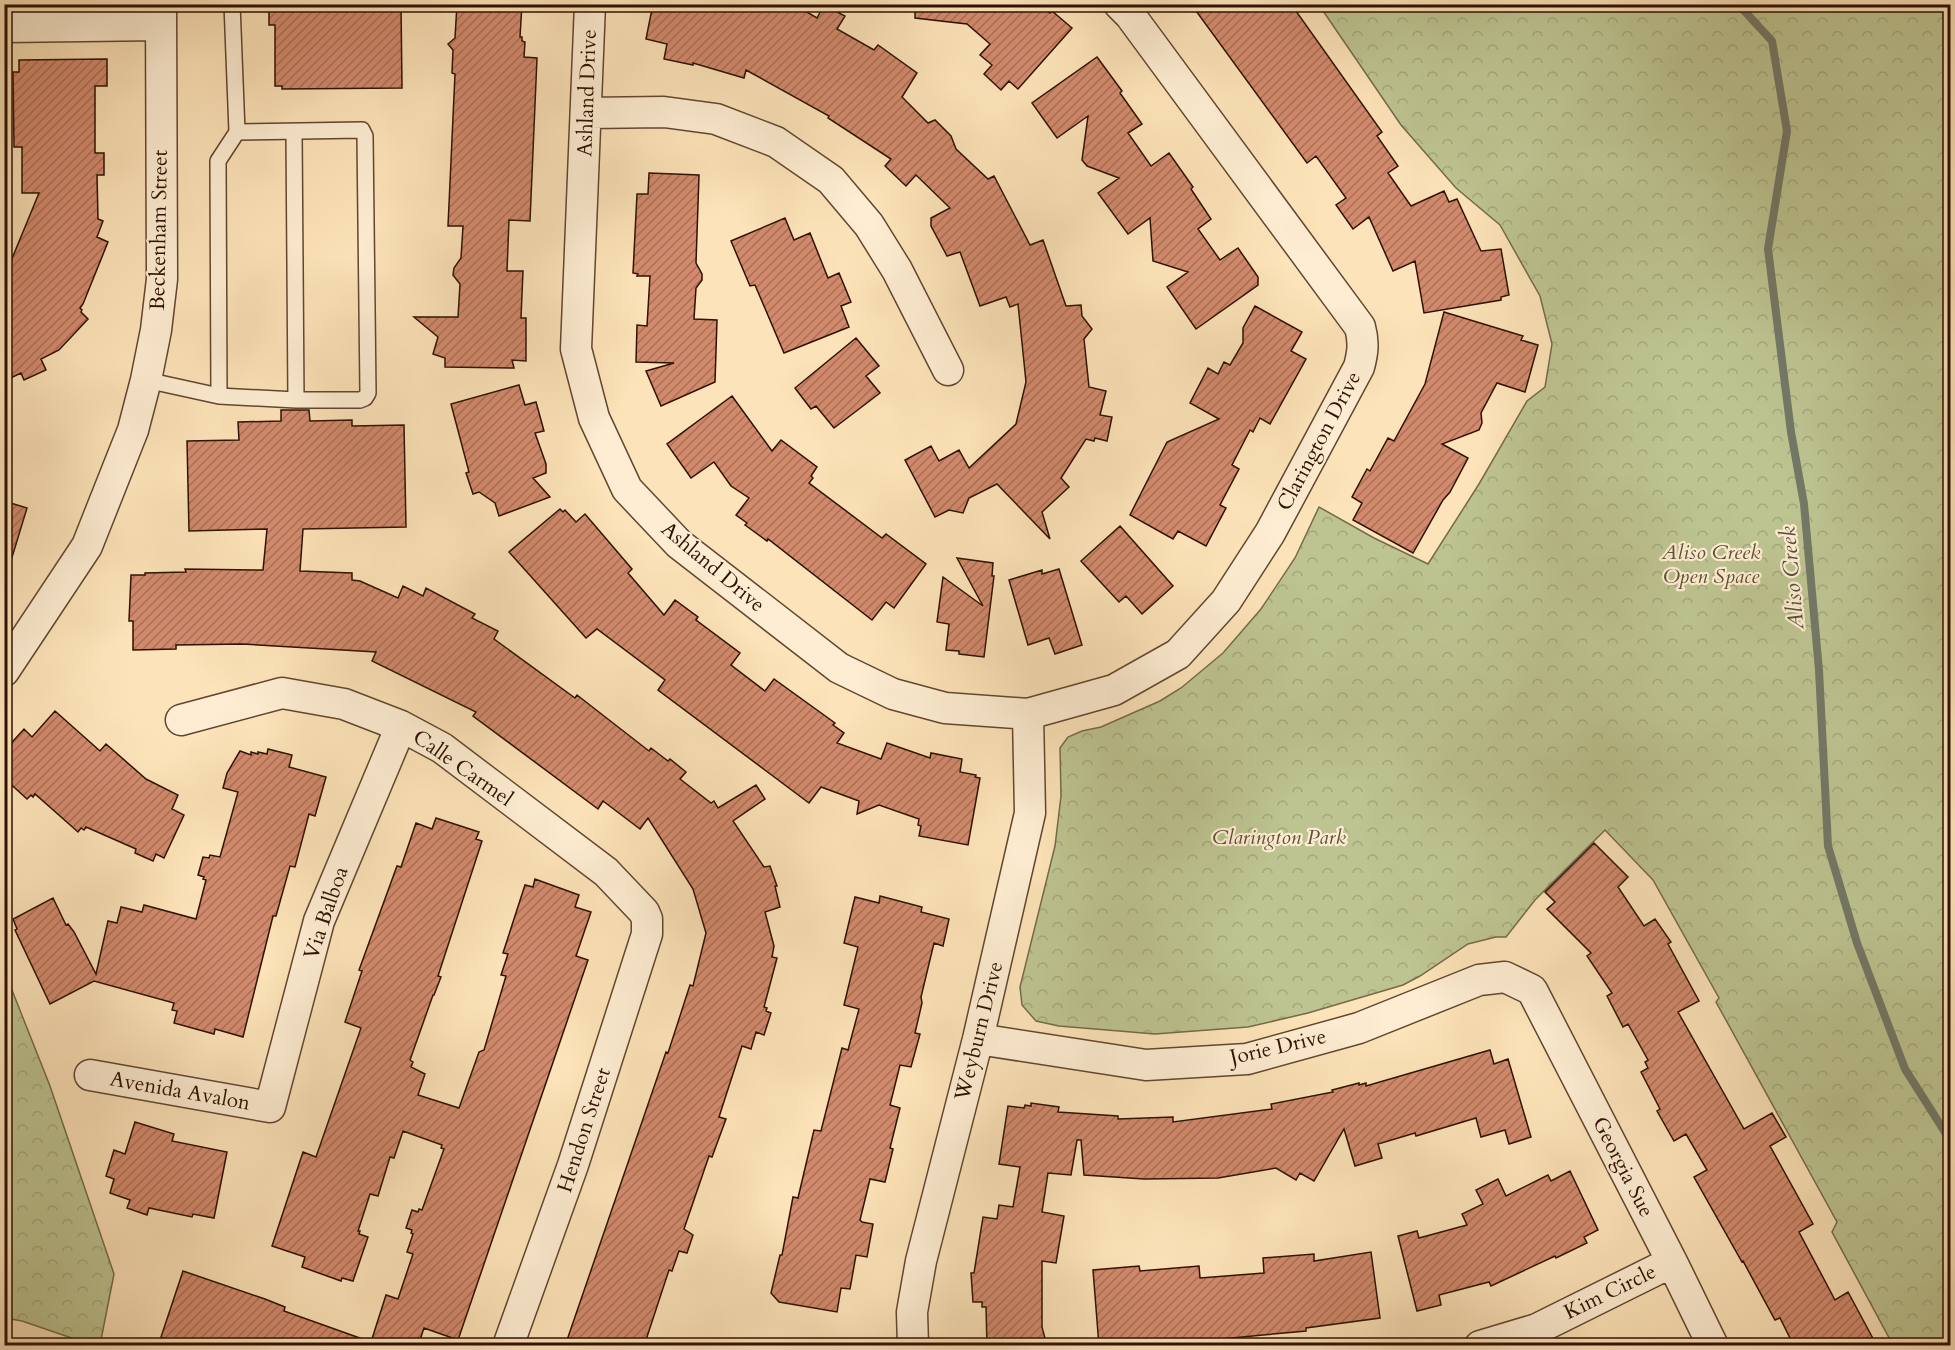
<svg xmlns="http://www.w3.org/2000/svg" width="1955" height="1350" font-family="Cardo,serif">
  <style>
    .forest { fill: url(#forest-crowns); stroke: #766a4a; stroke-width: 1.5 }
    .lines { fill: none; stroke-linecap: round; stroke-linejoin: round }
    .stream { stroke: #737967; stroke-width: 8 }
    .building { fill: url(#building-hatch); stroke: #2e1103; stroke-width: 1.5 }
    .service-casing { stroke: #624630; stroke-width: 18 }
    .minor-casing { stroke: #624630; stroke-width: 33 }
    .service { stroke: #feedd2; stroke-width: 15 }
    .minor { stroke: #feedd2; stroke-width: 30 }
    .labels { text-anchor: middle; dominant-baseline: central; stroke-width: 4.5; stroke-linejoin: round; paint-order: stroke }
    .street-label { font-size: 21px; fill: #2e1103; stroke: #feedd2 }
    .park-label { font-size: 21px; font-style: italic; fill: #605035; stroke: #feedd2 }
    .water-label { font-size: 22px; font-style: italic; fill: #564e3d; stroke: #feedd2 }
  </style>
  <defs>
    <pattern id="forest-crowns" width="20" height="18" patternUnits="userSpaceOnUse" patternTransform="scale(1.5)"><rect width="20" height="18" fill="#bdc491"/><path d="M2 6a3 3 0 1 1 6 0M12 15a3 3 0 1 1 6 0" fill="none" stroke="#a3a77b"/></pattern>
    <pattern id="building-hatch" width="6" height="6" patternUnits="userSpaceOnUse" patternTransform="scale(1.5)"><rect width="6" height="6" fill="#d28a6d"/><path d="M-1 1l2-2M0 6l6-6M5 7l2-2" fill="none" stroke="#ab6f57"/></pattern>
  </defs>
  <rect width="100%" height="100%" fill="#fde3b9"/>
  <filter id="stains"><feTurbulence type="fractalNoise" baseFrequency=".00333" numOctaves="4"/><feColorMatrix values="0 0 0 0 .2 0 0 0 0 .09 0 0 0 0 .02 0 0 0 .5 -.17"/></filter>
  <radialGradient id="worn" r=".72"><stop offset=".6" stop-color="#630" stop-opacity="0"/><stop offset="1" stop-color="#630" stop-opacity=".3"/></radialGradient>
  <!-- forest -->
  <path class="forest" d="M1319,5H1950V1345H1893L1832,1232L1837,1222L1716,1002L1719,998L1653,880L1605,830L1535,900L1506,937H1496L1468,944L1420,976L1403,985L1308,1013L1248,1027L1155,1034L1059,1026L1036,1021L1022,1005L1020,987L1055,846L1061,796L1060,748L1068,737L1082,731L1101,727L1160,701L1181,688L1223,653L1261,609L1295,558L1319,507L1374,538L1428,564L1479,484L1527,401L1545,387L1552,344L1540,296L1500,225L1456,188L1401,125Z
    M4,970L50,1086L114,1274L100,1345H92L22,1321L5,1318Z"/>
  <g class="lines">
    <!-- stream -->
    <path class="stream" d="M1738,4L1772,41L1787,131L1768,249L1791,432L1804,504L1819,670L1828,846L1857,943L1905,1069L1950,1140"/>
  </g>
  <!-- building -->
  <path class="building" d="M269,4H401L402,88L282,89V86H275V25H269Z
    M457,4H522L520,37H522V41L525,42L524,57L537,58L530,221L509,220L507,271H523L521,318H526V361L512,360L514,368L445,367V358L433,354L438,337L414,317H458L460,284L453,275L454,268L461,258L463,226H448L455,74L452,73L453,50L448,44L455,38Z
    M653,4H793L817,18L824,5L845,16L837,29L874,50L878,45L917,73L902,97L928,123L935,120L951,136L956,149L988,179L994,176L1030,245L1043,240L1066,306L1081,305L1082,316L1092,329L1084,339L1089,387L1106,391L1100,415L1112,417L1107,441L1095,438L1094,441L1086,439L1061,478L1069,487L1042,512L1050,539L997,484L969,498L963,513L949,510L935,517L905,460L931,446L939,461L959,450L969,468L1016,424L1026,382L1018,304L1010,307L1006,297L980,306L960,252L947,256L931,226V218L950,208L916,175L906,186L885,166L891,159L828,118L829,116L746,70L744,78L693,63V65L664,59L667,44L646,39Z
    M915,4H1040L1050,13L1052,11L1072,28L1018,89L1009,81L1001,90L984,74L992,65L980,55L990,44L967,24L915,18Z
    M1191,4H1291L1382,132L1377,136L1398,166L1388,173L1411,206L1444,191L1449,202L1457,199L1481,251L1501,249L1509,295L1501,297V300L1424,313L1415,261L1393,271L1369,217L1353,229L1336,205L1346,198L1316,156L1307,163Z
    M1097,57L1122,91L1120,93L1142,124L1128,133L1151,166L1169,153L1193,187L1191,189L1211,219L1198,229L1220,260L1238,248L1258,277V285L1196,329L1167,287L1188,272L1153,261L1150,218L1128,234L1098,193L1119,178L1087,166L1082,160L1088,116L1057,138L1032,103Z
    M107,59V86H95V153H104V175H97L98,219L103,221L97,237L108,242L83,304L80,308L82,310L81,312L88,319L59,350L41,359L46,370L24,380L21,373L4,381V278L39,193H22V147H14L13,72H19V60Z
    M649,173L699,175L696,263L702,274V280L696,288L694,319L717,320L715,382L661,406L646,371L674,363L636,362L637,325L647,326L650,276H637L638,274L633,273L637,194H648Z
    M785,218L794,240L810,233L828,278L839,273L851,302L841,306L849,327L784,353L755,285L750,286L731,241Z
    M1255,306L1302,332L1291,351L1306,359L1270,424L1260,418L1253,432L1250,430L1232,465L1239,469L1220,505L1226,508L1206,546L1178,531L1173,539L1130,515L1167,442L1219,419L1190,403L1208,368L1218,374L1224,362L1230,365L1243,343V328Z
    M1444,312L1523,336L1521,340L1538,345L1525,392L1497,383L1481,413L1482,423L1479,430L1442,444L1468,458L1450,492L1443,500L1413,553L1353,520L1362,503L1352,497L1367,469L1370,471L1388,438L1394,441L1425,384Z
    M856,338L879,366L866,376L880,393L834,428L816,406L811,409L795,388Z
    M519,385L525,405L536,402L544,431L535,433L546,464V473L533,478L550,497L499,516L495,503L479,492L473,494L466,473L469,472L451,404Z
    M732,396L772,451L781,440L817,467L811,476L813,478L809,483L882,538L886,534L926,564L894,608L886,602L872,620L768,539L767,541L745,525L747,523L736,515L749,498L731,486L714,462L691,478L667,444Z
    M281,410H309L310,421L352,420V426L404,425L406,527L303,529L300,571L352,573V580L360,581L398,598L403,586L423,596L426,588L475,614L472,618L498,631L494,639L575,698L577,695L649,751L651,748L668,761L670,759L686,772L680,779L711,803L714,801L718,808L756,785L765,799L733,821L764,867L770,866L777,886H775L780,907L765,912L774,946L772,957L777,958L764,1007L767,1008L766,1011L771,1013L764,1035L756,1032L751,1049L742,1046L719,1117L726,1119L712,1157L709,1156L684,1229L693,1235L687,1253L679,1251L672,1271L669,1270L644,1346H565L666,1052L668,1053L690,985L693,986L706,933L693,889L648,818L640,829L603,801L598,809L473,716L476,712L372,661L376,652L242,644L176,645V649L133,650V621H129L131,575H145V573L186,572L185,569L263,570L267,529L189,531L187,441L239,440L238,422L281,421Z
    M4,501L27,508L10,564L4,563Z
    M560,509L563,512L565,510L576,522L585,514L632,569L628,573L664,615L675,600L698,617L696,620L740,653L731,665L765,691L774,679L835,723L833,725L844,733L837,743L881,759L887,743L930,758L931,753L962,759L960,772L976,775L975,777L980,778L968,845L919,836L921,826L918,825L919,819L879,805L857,814L859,801L821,787L809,803L658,690L665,680L597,629L586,638L509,552Z
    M1120,526L1173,586L1142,614L1126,596L1119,602L1081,561Z
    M957,558L993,563L992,576H994L984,657L959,654V651L946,650L949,624L937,622L943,577L983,606Z
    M1059,569L1082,645L1055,654L1049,638L1028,645L1009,580L1042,570V574Z
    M55,711L100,751L106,744L146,779L178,795L172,809L184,815L164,858L156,854L153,861L135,853L136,849L86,827L84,830L81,828L78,832L35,794L33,797L31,795L27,799L4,778V751L24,729L32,737Z
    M268,749L292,755L289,767L326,777L315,816L309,814L295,867L290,866L276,916H273L243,1037L215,1029L214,1034L174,1023L177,1011L172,1010L174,1003L94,981L50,1004L15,930L17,929L13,919L53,898L66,925L68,924L74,932L96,974L108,921L117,923L121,907L142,912L144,905L196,919L206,880L203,879L204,877L198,875L203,857L209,858L210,855L220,857L238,792L223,788L227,773L240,751L251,755V752L258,754V752L267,754Z
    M436,818L479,832L476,839L482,841L438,976L441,977L434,995H433L410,1060L413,1062L411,1067L425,1074L418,1095L459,1108L479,1052L484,1050L506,976L501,975L508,954L503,953L525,885L533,887L535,879L579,895L575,907L591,912L576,956L588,960L458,1340L424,1328L418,1346H185L161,1337L183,1271L265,1299L285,1307L284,1311L371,1342L386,1295L398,1299L413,1254L407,1252L413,1234L411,1233L412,1230L406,1228L412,1210L418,1212L419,1209L422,1210L444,1149L441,1148L442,1145L403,1131L394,1158L390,1157L378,1196L370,1194L358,1231H360L359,1234L368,1237L353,1281L342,1278L341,1281L302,1267L305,1257L272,1246L303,1152L316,1157L361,1028L345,1022L362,971L359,970L397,866L401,867L416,823L432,829Z
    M1594,843L1628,877L1618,887L1644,926L1655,919L1671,942L1668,944L1699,1001L1678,1012L1744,1129L1772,1113L1786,1137L1770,1146L1813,1224L1799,1232L1835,1300L1848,1292L1877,1346H1794L1780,1318L1775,1320L1743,1261L1742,1262L1694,1177L1707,1170L1686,1134L1674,1141L1657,1111L1660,1109L1641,1072L1648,1068L1645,1062L1648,1060L1628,1024L1623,1027L1607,996L1612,993L1587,956L1591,953L1547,909L1555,902L1545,892Z
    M880,896L922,907L921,912L949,919L943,946L934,943L921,997L922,1003L915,1033L920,1034L911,1067L900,1065L890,1105L900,1108L890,1148L893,1149L885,1182L870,1179L860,1220L862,1222L873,1224L867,1257L856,1255L850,1289L841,1288L837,1312L779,1302L771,1293L780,1255H782L793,1197L798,1198L814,1130L821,1131L842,1048L848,1050L859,1009L844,1005L858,947L844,943L855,897L879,903Z
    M1490,1050L1494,1064L1508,1059L1531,1137L1509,1144L1505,1130L1481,1137L1476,1118L1416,1136L1415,1133L1378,1144L1382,1158L1355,1166L1344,1129L1314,1181L1300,1173L1296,1180L1276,1168L1218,1178L1144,1179L1084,1175L1081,1140H1077L1071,1175L1048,1173L1042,1212L1064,1216L1056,1263L1042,1261V1327L1047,1346H987L986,1307H982V1302H973L971,1273H974L983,1217L997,1219L999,1205L1013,1207L1020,1167L999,1164L1008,1106L1024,1108L1025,1105L1031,1106V1103L1059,1107L1058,1112L1118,1116V1119L1173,1117V1122L1272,1109L1271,1104L1333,1092L1332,1090L1359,1083V1085L1366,1083V1086Z
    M135,1122L174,1134L172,1141L227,1152L214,1218L193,1214L192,1217L149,1208L147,1215L127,1208L130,1200L110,1193L114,1179L106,1176L114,1150L125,1154Z
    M1570,1171L1598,1230L1584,1237L1587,1243L1556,1258L1555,1256L1491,1286L1489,1282L1439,1295L1441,1305L1417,1311L1398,1236L1417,1231L1419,1238L1467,1225L1462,1214L1483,1204L1476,1190L1498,1179L1506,1196L1548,1175L1551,1181Z
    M1371,1252L1380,1318L1306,1328V1331L1263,1335L1151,1346H1099L1093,1270L1139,1266L1140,1271L1199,1266L1200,1278L1264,1273L1263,1258L1314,1254V1261Z"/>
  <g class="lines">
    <defs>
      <path id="service" d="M294,132L296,400
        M146,380L219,396L296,400H360L365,398L368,393L365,136L362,130L237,132
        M219,396L218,161L237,132L232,4"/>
      <path id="minor" d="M590,4L576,349L594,418L627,489L679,544L839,668L893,694L945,708L1028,714L1114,690L1178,654L1226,601L1270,533L1359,367C1363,352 1364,342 1360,327L1130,15L1119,4
        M4,27L161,25
        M587,113L664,112L716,119L776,142L831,180L869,225L897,270L948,370
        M4,671L87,546L133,430L146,380L156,330L162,279L161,4
        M181,720L282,693L344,704L401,726L442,748L606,872L644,912L647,919V934L573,1165L508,1346
        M978,1039L1146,1065L1247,1059L1359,1028L1479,980L1505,977L1532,990L1672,1262L1713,1346
        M90,1075L270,1107L319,921L401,726
        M913,1346L912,1312L921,1261L978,1039L1030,813L1028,714
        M1480,1346L1537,1329L1672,1262"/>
    </defs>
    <!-- service casing -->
    <use href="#service" class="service-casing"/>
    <!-- minor casing -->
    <use href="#minor" class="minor-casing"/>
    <!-- service -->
    <use href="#service" class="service"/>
    <!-- minor -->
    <use href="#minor" class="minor"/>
  </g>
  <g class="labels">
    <!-- street labels -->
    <g class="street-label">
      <text transform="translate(587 93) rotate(-88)">Ashland Drive</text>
      <text transform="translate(159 230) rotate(-89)">Beckenham Street</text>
      <text transform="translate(1319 441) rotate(-62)">Clarington Drive</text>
      <text transform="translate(713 567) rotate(40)">Ashland Drive</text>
      <text transform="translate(463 768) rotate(35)">Calle Carmel</text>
      <text transform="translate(326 913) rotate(-71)">Via Balboa</text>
      <text transform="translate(979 1031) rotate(-76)">Weyburn Drive</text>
      <text transform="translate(1278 1047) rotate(-13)">Jorie Drive</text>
      <text transform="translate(180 1091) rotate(10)">Avenida Avalon</text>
      <text transform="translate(584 1130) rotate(-72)">Hendon Street</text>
      <text transform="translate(1623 1167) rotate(63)">Georgia Sue</text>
      <text transform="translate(1610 1292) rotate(-26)">Kim Circle</text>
    </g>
    <!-- park labels -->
    <g class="park-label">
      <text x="1711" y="552">Aliso Creek<tspan x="1711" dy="24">Open Space</tspan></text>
      <text x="1279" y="837">Clarington Park</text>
    </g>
    <!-- water labels -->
    <g class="water-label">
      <text transform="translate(1792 578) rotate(-95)">Aliso Creek</text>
    </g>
  </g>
  <!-- margin -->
  <rect width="1955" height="1350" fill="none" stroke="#fde3b9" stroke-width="24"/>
  <rect x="6" y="6" width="1943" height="1338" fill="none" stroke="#2e1103" stroke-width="3"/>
  <rect x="12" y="12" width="1931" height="1326" fill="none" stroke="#2e1103" stroke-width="1.5"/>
  <rect width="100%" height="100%" filter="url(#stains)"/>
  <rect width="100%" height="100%" fill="url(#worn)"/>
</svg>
